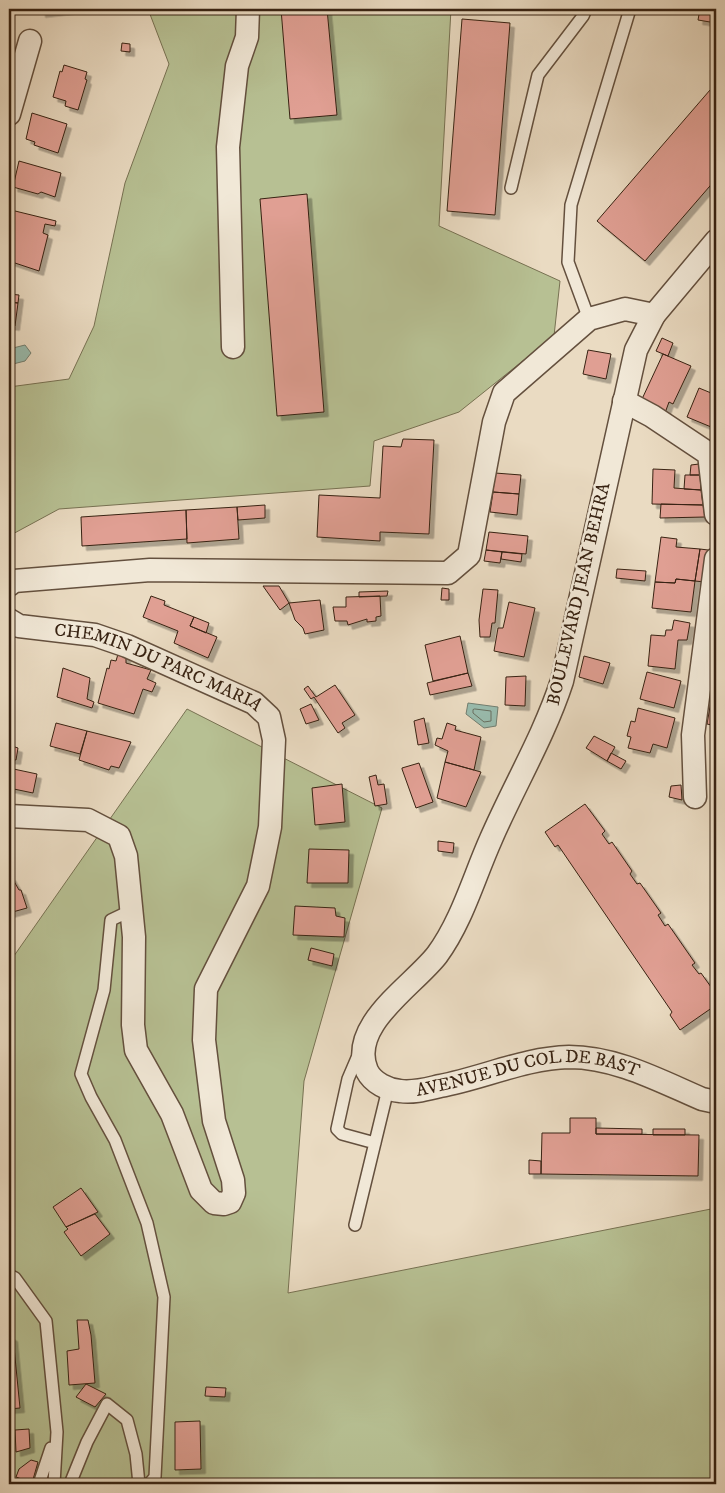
<svg xmlns="http://www.w3.org/2000/svg" width="725" height="1493" font-family="'IM FELL DW Pica',serif">
  <style>
    .green { fill: #b7c093; stroke: #777152 }
    .water { fill: #99bcae; stroke: #727e70 }
    .lines { fill: none; stroke-linecap: round; stroke-linejoin: round }
    .shore { stroke: #686f60; stroke-width: 1 }
    .building { fill: #e09f93; stroke: #372212; filter: url(#shadow) }
    .lane-casing { stroke: #64503e; stroke-width: 14 }
    .street-casing { stroke: #64503e; stroke-width: 25 }
    .lane { stroke: #f1e8d7; stroke-width: 11 }
    .street { stroke: #f1e8d7; stroke-width: 22 }
    .labels { text-anchor: middle; dominant-baseline: central; stroke-width: 5; stroke-linejoin: round; paint-order: stroke }
    .street-label { font-size: 18px; fill: #372212; stroke: #f1e8d7 }
  </style>
  <defs>
    <filter id="shadow"><feDropShadow dx="4.5" dy="4.5" stdDeviation="0" flood-color="#0004"/></filter>
  </defs>
  <rect width="100%" height="100%" fill="#eadbc2"/>
  <filter id="stains"><feTurbulence type="fractalNoise" baseFrequency=".004" numOctaves="4"/><feColorMatrix values="0 0 0 0 .2 0 0 0 0 .09 0 0 0 0 .02 0 0 0 .5 -.17"/></filter>
  <radialGradient id="worn" r=".72"><stop offset=".6" stop-color="#630" stop-opacity="0"/><stop offset="1" stop-color="#630" stop-opacity=".3"/></radialGradient>
  <!-- green -->
  <path class="green" d="M148,9H451L439,226L560,281L554,336L459,412L374,441L370,486L59,509L9,536V387L69,379L94,326L125,183L169,64Z
    M187,709L382,808L304,1081L288,1293L716,1208V1484H9V963Z"/>
  <!-- water -->
  <path class="water" d="M25,345L31,353L25,361L9,365V349Z
    M468,703L498,707L496,726L484,728L466,714Z"/>
  <g class="lines">
    <!-- shore -->
    <path class="shore" d="M475,709L491,711V721L484,722L473,713V710Z"/>
  </g>
  <!-- building -->
  <path class="building" d="M41,9H75L41,13Z
    M281,9H327L337,115L290,119Z
    M700,9H716V23L698,20Z
    M462,19L510,23L495,215L447,211Z
    M122,43L130,44V52L121,51Z
    M64,65L87,72L85,79L87,80L78,110L65,106L66,101L53,97L60,71L62,72Z
    M710,90L716,95V179L645,261L597,221Z
    M32,113L67,124L58,153L34,145L35,142L26,139Z
    M19,161L61,173L55,197L41,192L38,194L13,187Z
    M307,194L324,412L277,416L260,199Z
    M11,210L56,221L55,226L45,224L43,233L48,235L39,271L9,261V242L13,225L9,224Z
    M9,294L19,295L18,303L9,302Z
    M9,302L18,303L15,326L9,325Z
    M662,338L673,343L668,356L656,351Z
    M588,350L611,354L606,379L583,374Z
    M663,354L691,366L673,404L669,402L665,413L642,399Z
    M699,388L716,395V429L687,417Z
    M403,439L434,440L429,534L380,532V541L317,537L319,495L380,498L383,446L401,447Z
    M699,464L700,475H690L691,465Z
    M653,469L675,470L674,488L701,490L703,505L652,504Z
    M495,473L521,475L519,494L493,492Z
    M685,475H700L701,490L684,489Z
    M493,492L519,494L517,515L490,512Z
    M661,504L703,505L705,517L660,518Z
    M265,505V518L238,520L237,507Z
    M237,507L239,539L187,543L186,510Z
    M186,510L187,539L82,546L81,517Z
    M489,532L528,536L526,554L486,550Z
    M661,537L677,539L676,547L700,549L695,581L676,579L675,583L655,582Z
    M700,549L708,550L705,582L695,581Z
    M486,550L502,552L500,563L484,561Z
    M502,552L522,554L521,562L501,559Z
    M617,569L646,571L645,581L616,578Z
    M676,579L695,581L691,612L652,608L655,582L675,583Z
    M263,586H279L289,603L280,610Z
    M442,588L449,589V600H441Z
    M483,589L498,590L495,623H492L490,637H480L479,620Z
    M388,591L387,596L359,597V592Z
    M151,596L165,601L164,605L194,617L190,626L217,637L208,658L174,643L178,631L143,617Z
    M380,596L381,616L376,617V621L367,622V619L348,625L347,621H335L333,607H346V597Z
    M320,600L324,630L305,634L303,628L295,620L289,603Z
    M509,602L535,608L524,657L494,651L498,628H503Z
    M194,617L209,623L206,633L190,626Z
    M674,620L690,623L687,640H678L675,669L648,666L651,635L665,636L666,630H672Z
    M460,636L468,673L433,681L425,645Z
    M118,654L126,656V663L151,670L147,679L156,683L152,692L143,689L134,714L98,703L107,668L109,669L111,660L116,661Z
    M584,656L610,663L603,684L579,677Z
    M63,668L90,678L87,699L94,702L92,708L57,697Z
    M647,672L681,681L674,708L640,699Z
    M468,673L472,686L430,695L427,683Z
    M526,676L525,706L505,705L506,677Z
    M715,678H716V726L707,724Z
    M335,685L355,715L342,723L345,728L338,733L314,697L311,699L304,689L308,686L316,697Z
    M311,704L319,720L306,724L300,709Z
    M638,708L675,718L667,748L653,744L650,753L628,748L631,737L627,736L631,721L635,722Z
    M424,718L429,743L418,745L414,721Z
    M56,723L87,731L80,754L50,746Z
    M447,723L456,726L455,730L481,737L474,770L445,762L448,751L435,745L437,738L442,739Z
    M87,731L131,742L119,768L111,766L109,770L79,760Z
    M594,736L615,747L607,761L586,748Z
    M9,745L18,748L16,760L9,759Z
    M611,753L626,761L621,769L607,761Z
    M445,762L481,772L466,807L437,798Z
    M419,763L433,802L416,808L402,769V768Z
    M9,768L37,774L33,793L9,788Z
    M376,775L378,785L384,784L387,804L375,806L369,777Z
    M342,784L345,822L315,825L312,788Z
    M681,785L682,800L669,797L671,786Z
    M585,804L605,831L602,834L609,844L612,842L632,871L630,874L637,884L640,883L661,913L658,915L665,926L668,924L695,963L692,965L699,974L701,973L716,994V1005L680,1030L670,1015L672,1012L558,845L555,847L545,832Z
    M438,841L454,843L453,853L438,851Z
    M309,849L349,850L348,883H307Z
    M11,876L19,890H21L27,908L9,913V877Z
    M295,906L335,908L336,916L345,918L344,937L293,935Z
    M311,948L334,954L332,966L308,960Z
    M570,1118H596V1134L699,1135L698,1176L541,1174L542,1133H570Z
    M596,1128L642,1129V1134H596Z
    M653,1129H685V1135H653Z
    M529,1160L541,1161V1174H529Z
    M81,1188L98,1212L66,1227L53,1207Z
    M95,1214L110,1234L81,1256L64,1232L68,1229L66,1227Z
    M77,1320H88L91,1335L95,1383L69,1385L67,1351L79,1349Z
    M9,1335L13,1337L20,1408L9,1409Z
    M86,1384L106,1394L95,1407L76,1397Z
    M206,1387L226,1388L225,1397L205,1396Z
    M200,1421L201,1469L175,1470V1422Z
    M29,1429L30,1448L16,1452L15,1430Z
    M31,1460L38,1462L32,1483L16,1477L19,1469Z"/>
  <g class="lines">
    <defs>
      <path id="lane" d="M511,188L538,75L583,16L586,9
        M589,319L568,262L571,205L630,9
        M132,910L111,920L104,990L81,1074L91,1097L115,1140L147,1223L164,1297L155,1477L149,1484
        M360,1051L348,1079L337,1129L342,1134L375,1143
        M355,1225L388,1089
        M9,1275L15,1278L46,1321L57,1432L54,1484
        M39,1484L51,1448
        M70,1484L87,1442L107,1404L127,1420L136,1454L139,1484"/>
      <g id="street">
        <path d="M9,114L30,41"/>
        <path id="s1" d="M716,241L654,315L636,350L562,681C544,736 514,786 491,839C474,877 462,921 437,955C413,986 347,1026 367,1071C373,1083 388,1090 400,1091C414,1093 427,1089 440,1086C483,1078 525,1058 569,1057C616,1057 660,1081 702,1099L716,1102"/>
        <path d="M233,347L228,147L237,66L247,37L248,9"/>
        <path d="M624,401L652,416L709,454L716,514"/>
        <path d="M9,585L14,581L150,570L448,573L469,555L494,422L504,393L589,319L625,309L654,315"/>
        <path id="s2" d="M9,620L19,626L95,635L127,646L254,703L269,717L274,740L270,827L258,886L206,989L204,1040L214,1121L233,1180L234,1193L230,1202L224,1204L214,1203L201,1190L172,1114L136,1050L133,1025L134,937L126,856L119,836L88,820L9,816"/>
        <path d="M695,797L693,735L716,559"/>
      </g>
    </defs>
    <!-- lane casing -->
    <use href="#lane" class="lane-casing"/>
    <!-- street casing -->
    <use href="#street" class="street-casing"/>
    <!-- lane -->
    <use href="#lane" class="lane"/>
    <!-- street -->
    <use href="#street" class="street"/>
  </g>
  <g class="labels">
    <!-- street labels -->
    <g class="street-label">
      <text transform="translate(579 594) rotate(-77)">BOULEVARD JEAN BEHRA</text>
      <text stroke="none"><textPath href="#s2" startOffset="158">CHEMIN DU PARC MARIA</textPath></text>
      <text stroke="none"><textPath href="#s1" startOffset="1091">AVENUE DU COL DE BAST</textPath></text>
    </g>
  </g>
  <!-- margin -->
  <rect width="725" height="1493" fill="none" stroke="#eadbc2" stroke-width="30"/>
  <rect x="10" y="10" width="705" height="1473" fill="none" stroke="#372212" stroke-width="2.5"/>
  <rect x="15" y="15" width="695" height="1463" fill="none" stroke="#372212"/>
  <rect width="100%" height="100%" filter="url(#stains)"/>
  <rect width="100%" height="100%" fill="url(#worn)"/>
</svg>
